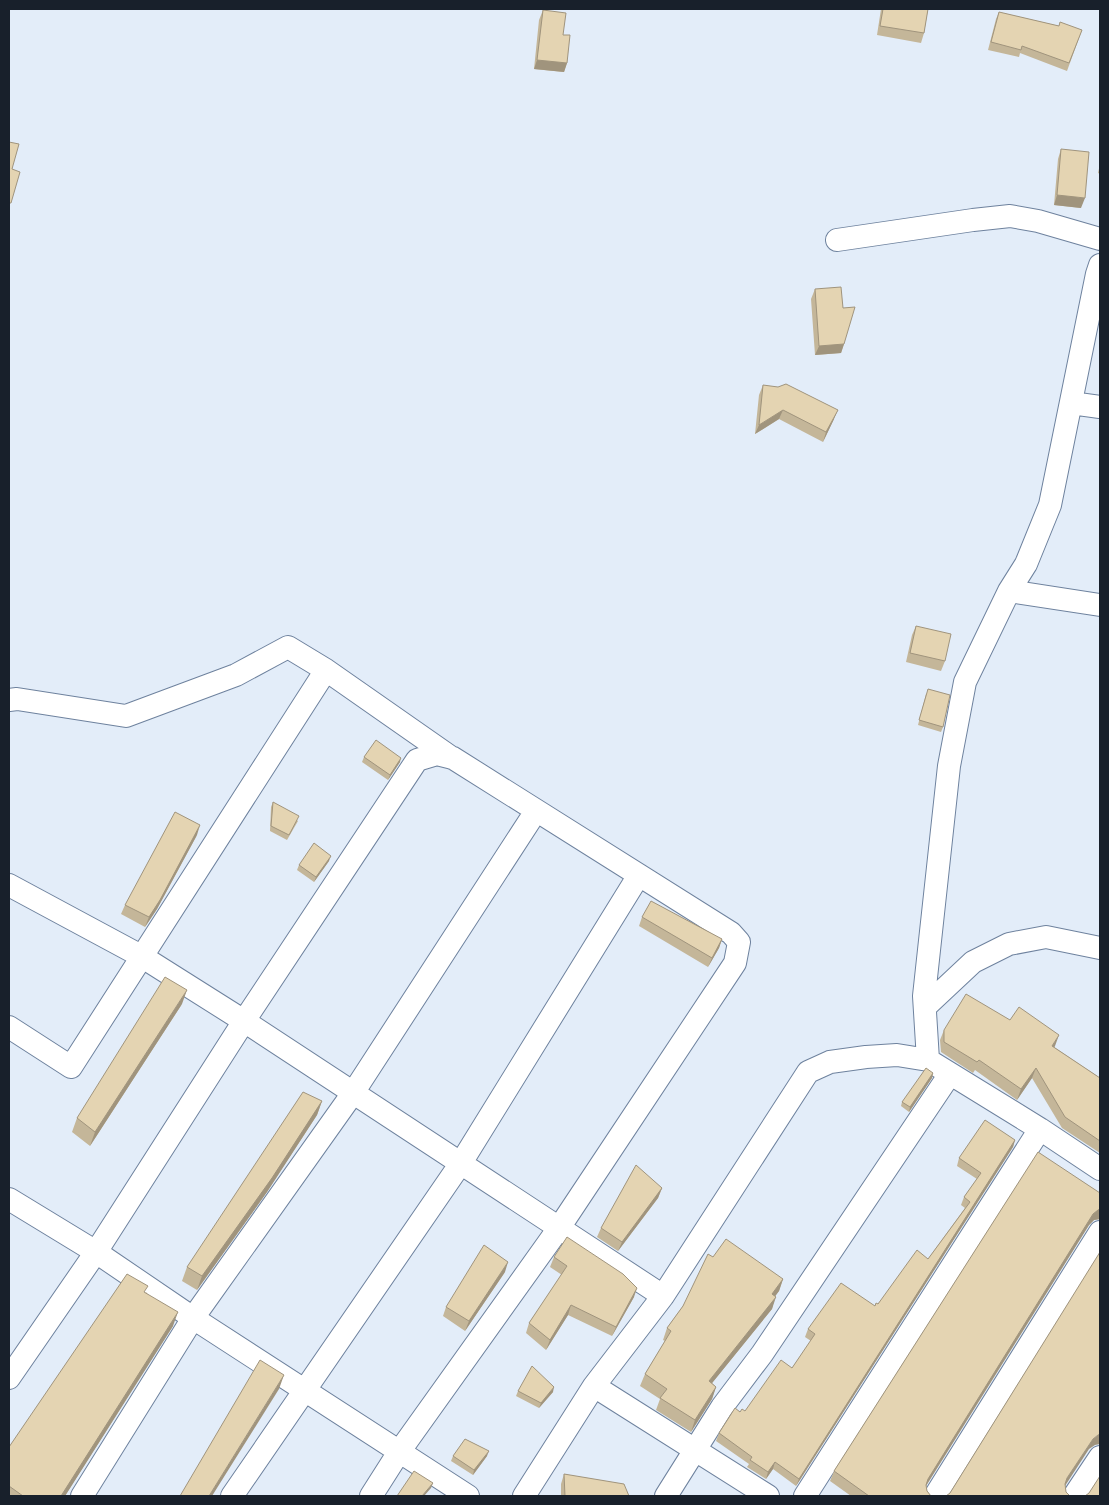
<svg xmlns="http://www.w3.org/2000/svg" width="1109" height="1505" font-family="Lato,sans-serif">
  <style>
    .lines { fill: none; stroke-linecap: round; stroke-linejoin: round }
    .street-casing { stroke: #6e829e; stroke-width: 24 }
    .street { stroke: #fff; stroke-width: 22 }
    .wall { fill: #c4b699 }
    .shaded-wall { fill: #a0947d }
    .building { fill: #e4d4b2; stroke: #a0947d }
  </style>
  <rect width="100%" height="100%" fill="#e3edf9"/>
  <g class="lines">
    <defs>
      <path id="street" d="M837,240L973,220L1010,216L1038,221L1100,239
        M1071,403L1100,407
        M1009,591L1100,605
        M9,700L17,699L126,716L236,675L288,647L326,670L452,758
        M9,885L141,956L244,1021L663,1296
        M925,1007L973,962L1009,944L1046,937L1100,948
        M9,1027L71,1067L326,670
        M928,1060L924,996L949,766L965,682L1009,591L1026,564L1050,505L1097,274L1100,265
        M9,1199L96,1252L193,1318L468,1496
        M9,1378L96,1252L244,1021L417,760L437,754L453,758L731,933L739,942L735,963L559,1228L399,1452L371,1496
        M594,1386L768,1496
        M82,1496L193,1318L353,1093L536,811
        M232,1496L461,1163L639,875
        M524,1496L594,1386L663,1296L808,1072L830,1062L866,1057L897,1055L928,1060L1040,1129L1100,1169
        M666,1496L722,1407L762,1354L950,1074
        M805,1496L1040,1129
        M935,1496L1100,1232
        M1074,1496L1100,1457"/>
    </defs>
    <!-- street casing -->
    <use href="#street" class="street-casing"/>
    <!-- street -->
    <use href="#street" class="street"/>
  </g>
  <!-- wall -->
  <path class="wall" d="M881,9H928L924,33L921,43L877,35Z
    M543,10L563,35L567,63L564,72L534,69L539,20Z
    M999,12L1059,26L1082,30L1067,71L1020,53L1019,57L988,50L996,19Z
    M1061,149L1081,208L1054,205L1058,159Z
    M1100,164V174L1098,173Z
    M815,289L844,344L841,353L815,355L811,299Z
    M763,385L834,419L823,442L779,419L755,434L759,395Z
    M916,626L945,661L941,671L906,662L912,635Z
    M926,694L943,727L941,732L918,725Z
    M364,757L400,762L388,780L362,762Z
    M273,802L298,821L287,840L270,831L271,807Z
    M197,835L157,909L145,927L121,914L125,905Z
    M329,861L314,882L297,870L299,865Z
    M642,917L722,939L719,948L708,967L639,926Z
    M182,1004L90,1146L72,1132L77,1118Z
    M1010,1020L1055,1046L1054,1047L1100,1078V1153L1062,1128L1032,1078L1017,1100L975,1070L973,1073L941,1052L940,1040L944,1030Z
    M933,1073L932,1078L909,1112L901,1106L902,1102Z
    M322,1101L317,1115L267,1192L197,1290L182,1281L187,1267Z
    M1015,1140L1013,1147L796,1486L773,1469L766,1479L747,1467L749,1464L716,1441L719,1433L740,1412L745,1411L792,1368L811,1341L805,1337L808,1329L875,1306L928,1259L965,1208L961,1205L964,1197L977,1179L957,1166L959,1158Z
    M662,1188L658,1198L618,1251L597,1237L601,1228Z
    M1100,1193V1219L1094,1220L1089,1225L926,1486L927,1491L931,1496H851L830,1481L834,1471Z
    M554,1257L634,1297L612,1336L568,1315L546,1350L526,1333L529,1323L562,1275L550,1267Z
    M713,1257L783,1279L779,1291L775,1296L772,1309L712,1383L716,1387L712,1399L691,1432L656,1410L660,1399L640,1386L645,1374L665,1341L663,1340L667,1328L683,1306Z
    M505,1272L465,1331L443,1316L446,1307Z
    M146,1292L173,1326L65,1496H9V1447Z
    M518,1391L553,1392L539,1408L516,1396Z
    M453,1456H487L473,1475L451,1461Z
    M564,1474L629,1496H561V1484Z"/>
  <!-- shaded-wall -->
  <path class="shaded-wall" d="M537,60L567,63L564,72L534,69Z
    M1057,195L1085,198L1081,208L1054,205Z
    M844,344L841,353L815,355L819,346Z
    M783,410L779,419L755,434L759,425Z
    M838,410L834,419L823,442L826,432Z
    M401,758L400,762L388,780L390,775Z
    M200,825L197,835L157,909L145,927L149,917Z
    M331,856L329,861L314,882L316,877Z
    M722,939L719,948L708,967L712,958Z
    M187,990L182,1004L90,1146L95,1132Z
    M1059,1035L1055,1046L1048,1056L1052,1046Z
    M1036,1068L1032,1078L1017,1100L1021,1089Z
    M933,1073L932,1078L909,1112L910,1107Z
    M322,1101L317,1115L267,1192L197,1290L202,1276Z
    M1015,1140L1013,1147L796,1486L799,1479Z
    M662,1188L658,1198L618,1251L622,1242Z
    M1100,1209V1219L1094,1220L1089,1225L924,1489L928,1479L1093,1214L1098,1210Z
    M508,1262L505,1272L465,1331L469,1321Z
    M783,1279L779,1291L768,1306L772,1294Z
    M637,1288L634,1297L612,1336L616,1327Z
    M776,1297L772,1309L704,1393L709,1381Z
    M571,1305L568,1315L546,1350L550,1340Z
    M178,1312L173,1326L65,1496H61Z
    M284,1375L279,1389L212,1496H209Z
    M554,1387L553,1392L539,1408L541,1403Z
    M716,1387L712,1399L691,1432L695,1420Z
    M1100,1434V1444L1095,1445L1089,1449L1063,1489L1067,1478L1093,1439L1098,1435Z
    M489,1451L487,1456L473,1475L474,1470Z
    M775,1462L773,1469L766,1479L768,1472Z
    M433,1483L431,1488L424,1496H422Z"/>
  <!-- building -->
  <path class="building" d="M883,9H928L924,33L880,26Z
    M543,10L566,13L563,35H570L567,63L537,60Z
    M999,12L1059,26L1060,22L1082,30L1069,63L1022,46L1021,50L991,42Z
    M9,142L19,144L12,169L20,172L11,203H9Z
    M1061,149L1089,152L1085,198L1057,195Z
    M841,287L843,308L855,307L844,344L819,346L815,289Z
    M786,384L838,410L826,432L783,410L759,425L763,385L778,387Z
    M916,626L951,634L945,661L910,653Z
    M928,689L950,695L943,727L919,720Z
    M376,740L401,758L390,775L364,757Z
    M273,802L299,816L289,835L271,826Z
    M175,812L200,825L160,900L149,917L125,905Z
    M314,843L331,856L316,877L299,865Z
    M651,901L722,939L712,958L642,917Z
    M165,977L187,990L95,1132L77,1118Z
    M966,994L1010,1020L1019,1007L1059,1035L1052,1046L1100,1078V1141L1065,1117L1036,1068L1021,1089L979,1060L977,1062L944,1042V1030Z
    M926,1068L933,1073L910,1107L902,1102Z
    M303,1092L322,1101L272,1178L202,1276L187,1267Z
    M985,1120L1015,1140L799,1479L775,1462L768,1472L750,1460L752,1457L719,1433L735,1408L740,1412L742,1409L745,1411L781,1360L792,1368L815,1334L808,1329L841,1283L875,1306L876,1303L878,1304L917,1250L928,1259L970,1202L964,1197L981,1173L959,1158Z
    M1038,1152L1100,1193V1209L1098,1210L1093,1214L928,1479L926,1485L927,1491L931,1496H869L834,1471Z
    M636,1165L662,1188L622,1242L601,1228Z
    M567,1237L623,1274L637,1288L616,1327L571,1305L550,1340L529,1323L567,1266L554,1257Z
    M726,1239L783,1279L772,1294L776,1297L709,1381L716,1387L695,1420L660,1398L667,1389L645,1374L671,1331L667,1328L683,1306L708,1254L713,1257Z
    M484,1245L508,1262L469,1321L446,1307Z
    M1100,1252V1434L1098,1435L1093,1439L1067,1478L1065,1484L1066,1492L1070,1496H946L950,1493Z
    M127,1274L148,1286L144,1292L178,1312L61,1496H23L9,1486V1447Z
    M260,1360L284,1375L209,1496H180Z
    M532,1366L554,1387L541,1403L518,1391Z
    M465,1439L489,1451L474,1470L453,1456Z
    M414,1471L433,1483L422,1496H397Z
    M564,1474L624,1484L629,1496H565Z
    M1100,1476V1496H1085L1089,1493Z"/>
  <!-- border -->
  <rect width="1109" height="1505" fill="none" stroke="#18202b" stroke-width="20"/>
</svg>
